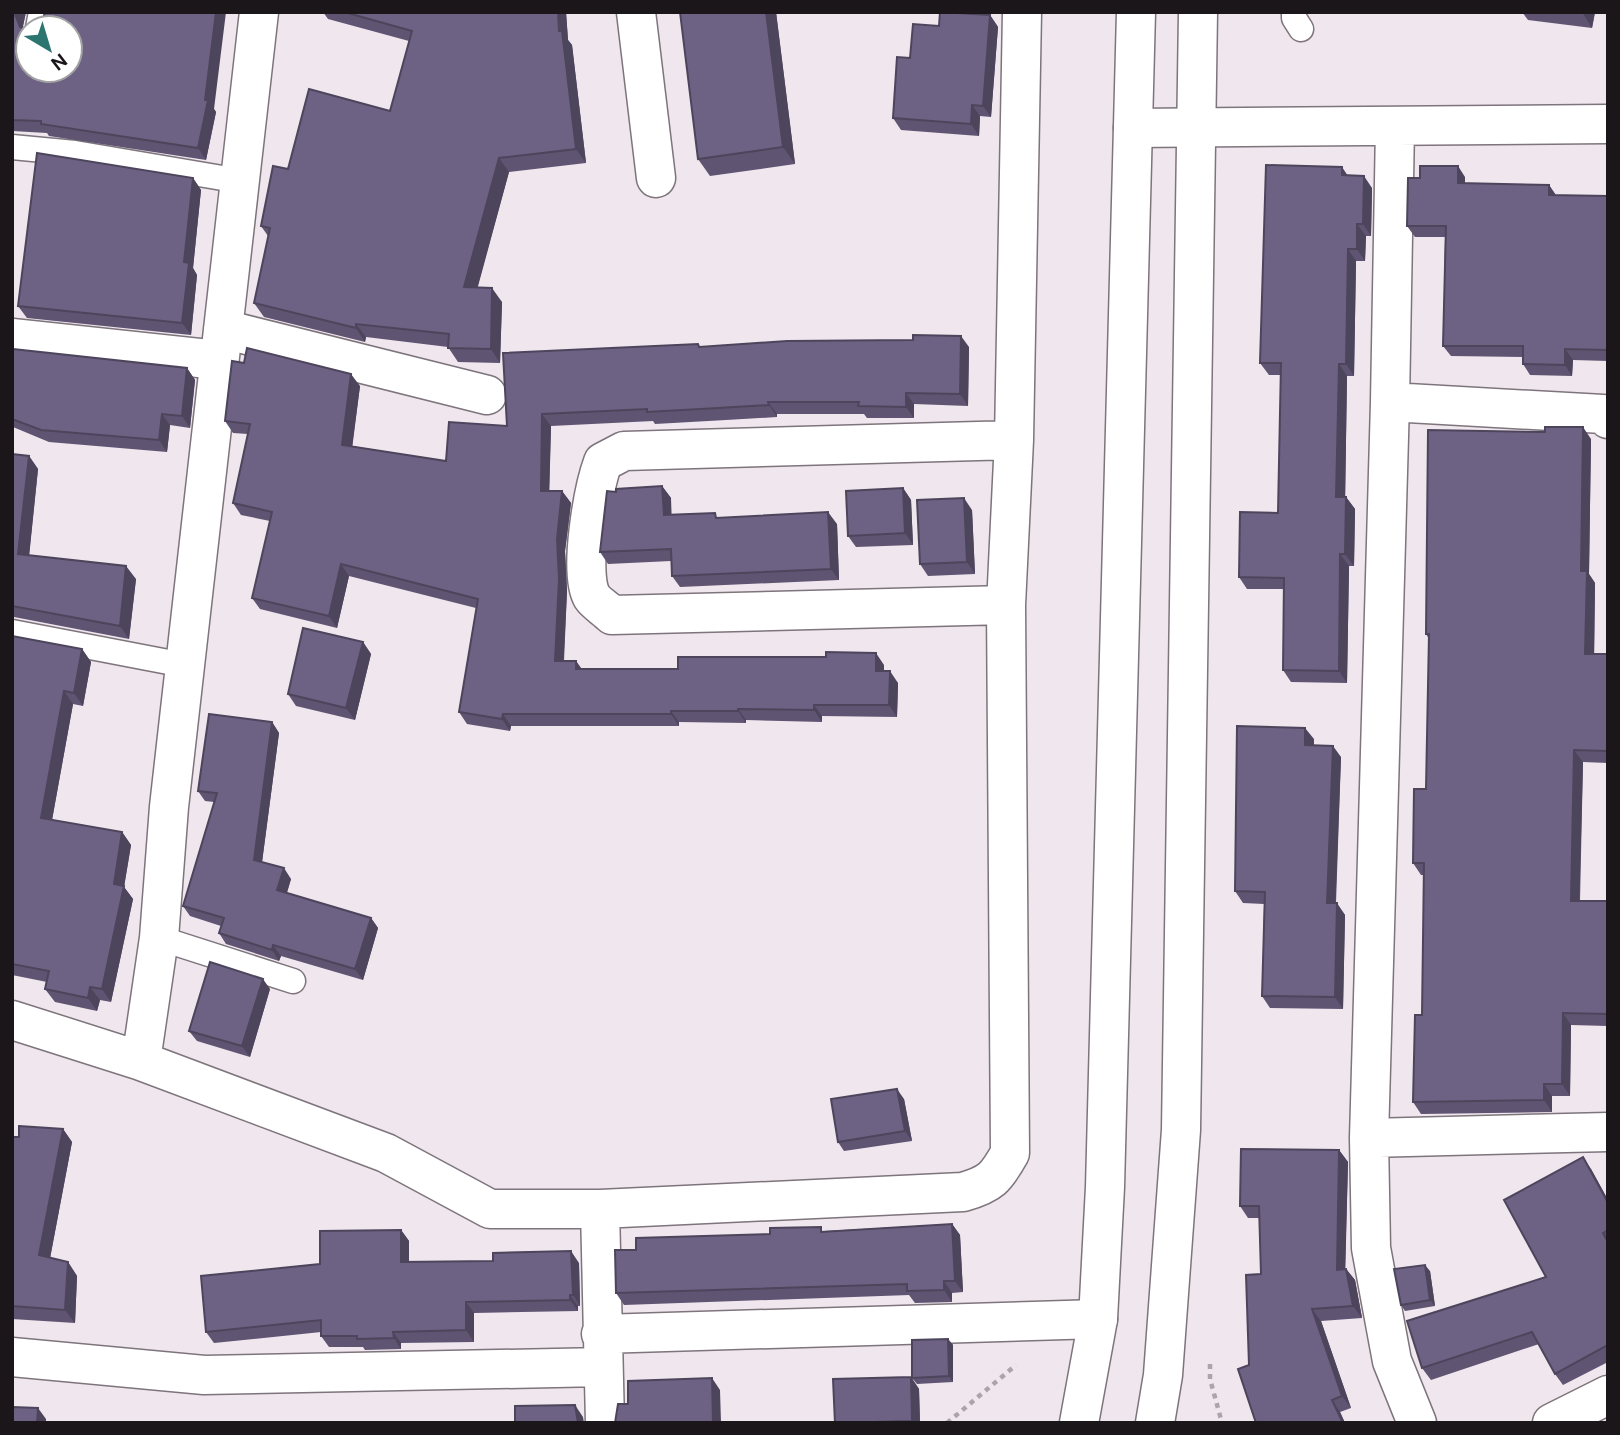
<svg xmlns="http://www.w3.org/2000/svg" width="1620" height="1435" font-family="'DM Sans',sans-serif">
  <style>
    .lines { fill: none; stroke-linecap: round; stroke-linejoin: round }
    .lane-casing { stroke: #7d747c; stroke-width: 27 }
    .street-casing { stroke: #7d747c; stroke-width: 41 }
    .secondary-casing { stroke: #7d747c; stroke-width: 41 }
    .path { stroke: #aba4aa; stroke-width: 4.5; stroke-dasharray: 5 5; stroke-linecap: butt }
    .lane { stroke: #fff; stroke-width: 24 }
    .street { stroke: #fff; stroke-width: 38 }
    .secondary { stroke: #fff; stroke-width: 38 }
    .wall { fill: #5f5472 }
    .shaded-wall { fill: #4d455c }
    .building { fill: #6e6284; stroke: #4d455c; stroke-width: 2 }
  </style>
  <rect width="100%" height="100%" fill="#efe6ee"/>
  <g class="lines">
    <defs>
      <path id="lane" d="M1294,12V18L1301,29
        M38,28L41,12
        M12,147L75,153L240,181
        M12,632L184,665
        M159,938L293,981"/>
      <path id="street" d="M636,12L656,178
        M1395,126L1390,402L1369,1138L1371,1248L1392,1361L1417,1423
        M1133,128L1608,124
        M223,329L487,395
        M12,338L218,360
        M1390,402L1603,414L1608,419
        M1006,605L612,615C606,609 596,603 592,597C578,573 593,489 603,462L624,451L1014,440
        M12,1020L141,1061L386,1153L490,1209H600L963,1192C991,1184 996,1178 1010,1153L1006,605L1014,440L1022,12
        M141,1061L159,938L169,807L259,12
        M1369,1138L1608,1132
        M600,1209L605,1423
        M601,1334L1098,1319
        M12,1357L204,1375L603,1367
        M1552,1423L1608,1395"/>
      <path id="secondary" d="M1079,1423L1098,1319L1105,1187L1136,12
        M1155,1423L1163,1375L1181,1130L1198,12"/>
    </defs>
    <!-- lane casing -->
    <use href="#lane" class="lane-casing"/>
    <!-- street casing -->
    <use href="#street" class="street-casing"/>
    <!-- secondary casing -->
    <use href="#secondary" class="secondary-casing"/>
    <!-- path -->
    <path class="path" d="M1210,1364V1379L1222,1423
      M947,1423L1016,1365"/>
    <!-- lane -->
    <use href="#lane" class="lane"/>
    <!-- street -->
    <use href="#street" class="street"/>
    <!-- secondary -->
    <use href="#secondary" class="secondary"/>
  </g>
  <!-- wall -->
  <path class="wall" d="M12,12H26L23,26L25,29L214,109L216,112L206,160L49,136L47,133L12,131Z
    M323,12H566L568,40L572,45L586,163L509,172L477,288L502,302L500,363L458,362L448,347L366,337L365,342L264,317L254,303L268,236L261,226L288,169L390,111L409,41L328,19Z
    M776,12L795,164L710,176L698,159Z
    M1522,12H1595L1592,28L1528,20Z
    M990,15L998,27L991,117L980,116L979,136L901,130L893,118L910,58L939,26Z
    M1348,176L1372,188L1371,236H1366L1365,261H1356L1354,376H1347L1345,497H1346L1355,509L1354,566H1349L1347,683L1291,682L1283,670L1284,589H1247L1239,577L1278,513L1281,375H1269L1260,363Z
    M1465,177V183L1549,185L1556,195L1608,196V361L1573,360L1572,376L1530,375L1523,364V357L1451,356L1443,346L1445,237H1415L1407,226Z
    M193,178L201,190L193,268L197,275L191,335L27,318L18,306Z
    M698,344L700,347H969L968,406L914,404V418H867L864,414H777V417L726,420L655,424L653,421L551,426L549,491H562L571,503L565,551L567,591L564,661H576L581,669H678L884,665V671L898,683L897,717L822,716V722L746,720V723L679,722V726H511L510,731L467,724L459,712L476,608L349,576L337,628L260,609L252,598L270,521L241,515L233,503L248,434L233,433L225,421L360,386L352,446L446,461L507,426Z
    M12,355L187,368L195,380L190,428L170,425L167,452L49,442L13,427Z
    M1591,439L1589,574L1595,583L1594,654H1608V763L1583,762L1580,901H1608V1026L1571,1025L1570,1096H1552V1112L1421,1114L1413,1102L1422,1015L1424,875H1421L1413,863L1426,789L1429,639L1426,634Z
    M12,454L29,456L38,469L29,555L136,579L129,639L14,617L12,618Z
    M662,486L671,498V515L837,524L839,580L680,587L672,576L671,561L608,564L600,552L616,492Z
    M903,488L911,500L913,545L856,547L848,536Z
    M972,510L975,574L928,576L920,564Z
    M12,636L82,649L91,662L83,706L73,704L52,820L122,832L131,845L124,887L133,899L111,1002L100,1000L97,1011L55,1002L45,989L47,982L12,975Z
    M363,642L371,654L355,720L296,706L288,694Z
    M272,722L279,733L262,862L291,879L287,893L371,918L378,928L363,980L281,956L279,961L226,944L219,933L221,926L190,916L183,906L214,802L205,801L198,791Z
    M1314,739V745L1341,757L1336,903L1345,915L1343,1009L1270,1008L1262,996L1264,904L1243,903L1235,891Z
    M270,989L250,1057L197,1041L189,1031Z
    M904,1099L912,1141L844,1151L838,1142Z
    M63,1129L72,1142L50,1258L68,1262L77,1276L75,1323L12,1319V1137H19Z
    M1339,1150L1348,1162L1345,1269H1346L1355,1280L1362,1318L1321,1321L1351,1408L1340,1412L1345,1423H1256L1249,1365L1261,1274L1259,1218H1248L1240,1206Z
    M1591,1169L1608,1200V1362L1563,1385L1555,1374L1539,1344L1431,1380L1422,1368L1546,1277Z
    M952,1224L960,1235L963,1292L952,1293V1302L915,1303L909,1295L624,1305L616,1293L636,1250L770,1234Z
    M401,1230L409,1241V1262L579,1263L580,1306H578V1311L474,1313V1342L401,1343V1349L365,1350L363,1347H329L321,1336V1332L214,1343L206,1332L320,1264Z
    M1430,1271L1435,1306L1405,1311L1401,1305Z
    M948,1339L953,1345V1382L917,1384L912,1378Z
    M911,1377L919,1389L920,1423H835Z"/>
  <!-- shaded-wall -->
  <path class="shaded-wall" d="M15,12H26L23,26L28,39L20,27L15,14Z
    M216,12H226L214,109L216,112L206,160L198,148L205,100Z
    M558,12H566L568,40L572,45L586,163L576,149Z
    M766,12H776L795,164L783,147Z
    M1582,12H1595L1592,28Z
    M990,15L998,27L991,117L983,106Z
    M972,105L980,116L979,136L971,124Z
    M499,158L509,172L474,301L464,287Z
    M1458,166L1465,177V193L1458,183Z
    M1342,167L1350,179L1342,175Z
    M1364,176L1372,188L1371,236L1363,224Z
    M193,178L201,190L193,268L197,275L191,335L182,323L184,262Z
    M1549,185L1556,196L1549,195Z
    M1357,224L1366,236L1365,261L1357,249Z
    M1348,249L1356,261L1354,376L1346,364Z
    M492,288L502,302L500,363L491,349Z
    M356,324L366,337L365,342L356,328Z
    M961,336L969,347L968,406L960,394Z
    M1565,349L1573,360L1572,376L1565,365Z
    M1339,364L1347,376L1345,509L1336,497Z
    M187,368L195,380L190,428L182,416Z
    M351,374L360,386L351,457L342,445Z
    M906,393L914,404V418L906,407Z
    M768,402L777,414V417L769,405Z
    M162,414L170,425L167,452L159,440Z
    M542,414L551,426L549,503L541,491Z
    M1583,427L1591,439L1589,574L1595,583L1594,666L1585,654L1581,571Z
    M29,456L38,469L28,567L18,554Z
    M662,486L671,498L672,527L664,515Z
    M903,488L911,500L913,545L905,533Z
    M562,491L571,503L565,551L567,591L563,672L555,661L557,539Z
    M1346,497L1355,509L1354,566L1345,554Z
    M964,498L972,510L975,574L967,562Z
    M828,512L837,524L839,580L831,569Z
    M1340,554L1349,566L1347,683L1339,671Z
    M341,564L349,576L337,628L329,616Z
    M126,566L136,579L129,639L120,626Z
    M363,642L371,654L355,720L346,708Z
    M82,649L91,662L83,706L74,693Z
    M876,653L884,665V682L876,671Z
    M576,661L584,672L576,669Z
    M890,671L898,683L897,717L889,705Z
    M64,691L73,704L50,831L41,818Z
    M814,705L822,716V722L814,710Z
    M738,709L746,720V723L738,711Z
    M671,711L679,722V726L671,714Z
    M503,714L511,726L510,731L502,719Z
    M272,722L279,733L261,870L254,860Z
    M1305,728L1314,739L1313,757L1305,745Z
    M1333,746L1341,757L1335,915L1327,903Z
    M1574,750L1583,762L1579,913L1571,901Z
    M122,832L131,845L124,887L133,899L111,1002L102,989L114,884Z
    M284,868L291,879L284,901L277,890Z
    M1337,903L1345,915L1343,1009L1335,997Z
    M371,918L378,928L363,980L355,969Z
    M273,945L281,956L279,961L272,950Z
    M263,979L270,989L250,1057L242,1046Z
    M90,987L100,1000L97,1011L88,998Z
    M1563,1013L1571,1025L1570,1096L1562,1084Z
    M1544,1084L1552,1096V1112L1544,1100Z
    M897,1089L904,1099L912,1141L905,1131Z
    M63,1129L72,1142L48,1269L39,1255Z
    M1339,1150L1348,1162L1345,1282L1337,1270Z
    M1583,1157L1591,1169L1608,1200V1203Z
    M952,1224L960,1235L963,1292L955,1281Z
    M401,1230L409,1241V1273L401,1262Z
    M571,1251L579,1263L580,1306L573,1295Z
    M68,1262L77,1276L75,1323L65,1310Z
    M1425,1265L1430,1271L1435,1306L1430,1300Z
    M1346,1269L1355,1280L1362,1318L1353,1306Z
    M944,1281L952,1293V1302L944,1290Z
    M570,1295L578,1306V1311L570,1300Z
    M466,1302L474,1313V1342L466,1330Z
    M1312,1309L1321,1321L1351,1408L1342,1396Z
    M393,1332L401,1343V1349L394,1338Z
    M948,1339L953,1345V1382L949,1376Z
    M911,1377L919,1389L920,1423H913L912,1421Z
    M712,1378L720,1390L721,1423H713Z
    M1332,1400L1340,1412L1345,1423H1343Z
    M575,1405L583,1417L584,1423H578Z
    M38,1408L46,1419V1423H37Z"/>
  <!-- building -->
  <path class="building" d="M12,12H15V14L20,27L28,31V70H70V28H38L41,25L45,12H216L205,100H208L198,148L41,124V121L12,120Z
    M344,12H558L559,31H562L576,149L499,158L464,287L492,288L491,349L448,348L449,334L356,324V328L254,303L270,228L261,226L273,166L288,169L309,89L390,111L412,31Z
    M680,12H766L783,147L698,159Z
    M940,12L990,15L983,106L972,105L971,124L893,118L897,57L910,58L913,24L939,26Z
    M37,153L193,178L184,262L189,263L182,323L18,306Z
    M1266,165L1342,167V175L1364,176L1363,224H1357V249H1348L1346,364H1339L1336,497H1346L1345,554H1340L1339,671L1283,670L1284,578L1239,577L1240,512L1278,513L1281,363H1260Z
    M1420,166H1458V183L1549,185V195L1608,196V350L1565,349V365L1523,364V346H1443L1446,226H1407L1408,178H1420Z
    M913,335L961,336L960,394L906,393V407L858,406L859,402H768L769,405L718,408L647,412V409L542,414L541,491H562L557,539L559,579L555,661H576V669H678V657H826V652L876,653V671H890L889,705H814V710L738,709V711H671V714H503L502,719L459,712L478,599L341,564L329,616L252,598L272,512L233,503L250,424L225,421L232,361L244,363L247,348L351,374L342,445L446,461L449,422L507,426L503,353L698,344L699,347L787,341L913,340Z
    M13,349L187,368L182,416L162,414L159,440L41,430L12,419Z
    M1545,427H1583L1581,571H1587L1585,654H1608V751L1574,750L1571,901H1608V1014L1563,1013L1562,1084H1544V1100L1413,1102L1415,1015H1422L1424,863H1413L1414,789H1426L1429,634H1426L1428,430L1545,432Z
    M12,454L29,456L18,554L126,566L120,626L12,606Z
    M662,486L664,515L715,513L716,518L828,512L831,569L672,576L671,549L600,552L607,491L616,492V489Z
    M903,488L905,533L848,536L846,491Z
    M964,498L967,562L920,564L917,500Z
    M303,628L363,642L346,708L288,694Z
    M12,636L82,649L74,693L64,691L41,818L122,832L114,884L124,886L102,989L90,987L88,998L45,989L49,971L12,964Z
    M209,714L272,722L254,860L284,868L277,890L371,918L355,969L273,945L272,950L219,933L224,918L183,906L217,793L198,791Z
    M1237,726L1305,728V745L1333,746L1327,903H1337L1335,997L1262,996L1265,892L1235,891Z
    M210,962L263,979L242,1046L189,1031Z
    M897,1089L905,1131L838,1142L831,1099Z
    M19,1126L63,1129L39,1255L68,1262L65,1310L12,1306V1137H19Z
    M1241,1149L1339,1150L1337,1270L1346,1269L1353,1306L1312,1309L1342,1396L1332,1400L1343,1423H1256L1238,1369L1249,1365L1246,1275L1261,1274L1259,1206H1240Z
    M1583,1157L1608,1203V1230L1603,1233L1608,1242V1345L1555,1374L1532,1332L1422,1368L1407,1321L1546,1277L1504,1200Z
    M952,1224L955,1281H944V1290L907,1291V1284L616,1293L615,1250H636V1238L770,1234V1228L821,1227V1232Z
    M401,1230V1262L493,1261V1253L571,1251L573,1295H570V1300L466,1302V1330L393,1332L394,1338L357,1339V1336H321V1320L206,1332L201,1276L320,1264V1231Z
    M1425,1265L1430,1300L1401,1305L1394,1269Z
    M948,1339L949,1376L912,1378V1340Z
    M911,1377L912,1421L835,1423L833,1379Z
    M712,1378L713,1423H615L618,1404H628V1381Z
    M575,1405L578,1423H515V1406Z
    M12,1407L38,1408L37,1423H12Z"/>
  <!-- border -->
  <rect width="1620" height="1435" fill="none" stroke="#1a1619" stroke-width="28"/>
  <!-- north arrow -->
  <g transform="translate(49 49) rotate(142)"><circle r="33" fill="#ffffff" stroke="#a3a2a3" stroke-width="2"/>
  <path d="M0-5L12 26L0 18L-12 26Z" fill="#2c7570"/>
  <text y="-10" font-size="19" font-weight="bold" text-anchor="middle" fill="#1a1619">N</text>
  </g>
</svg>
